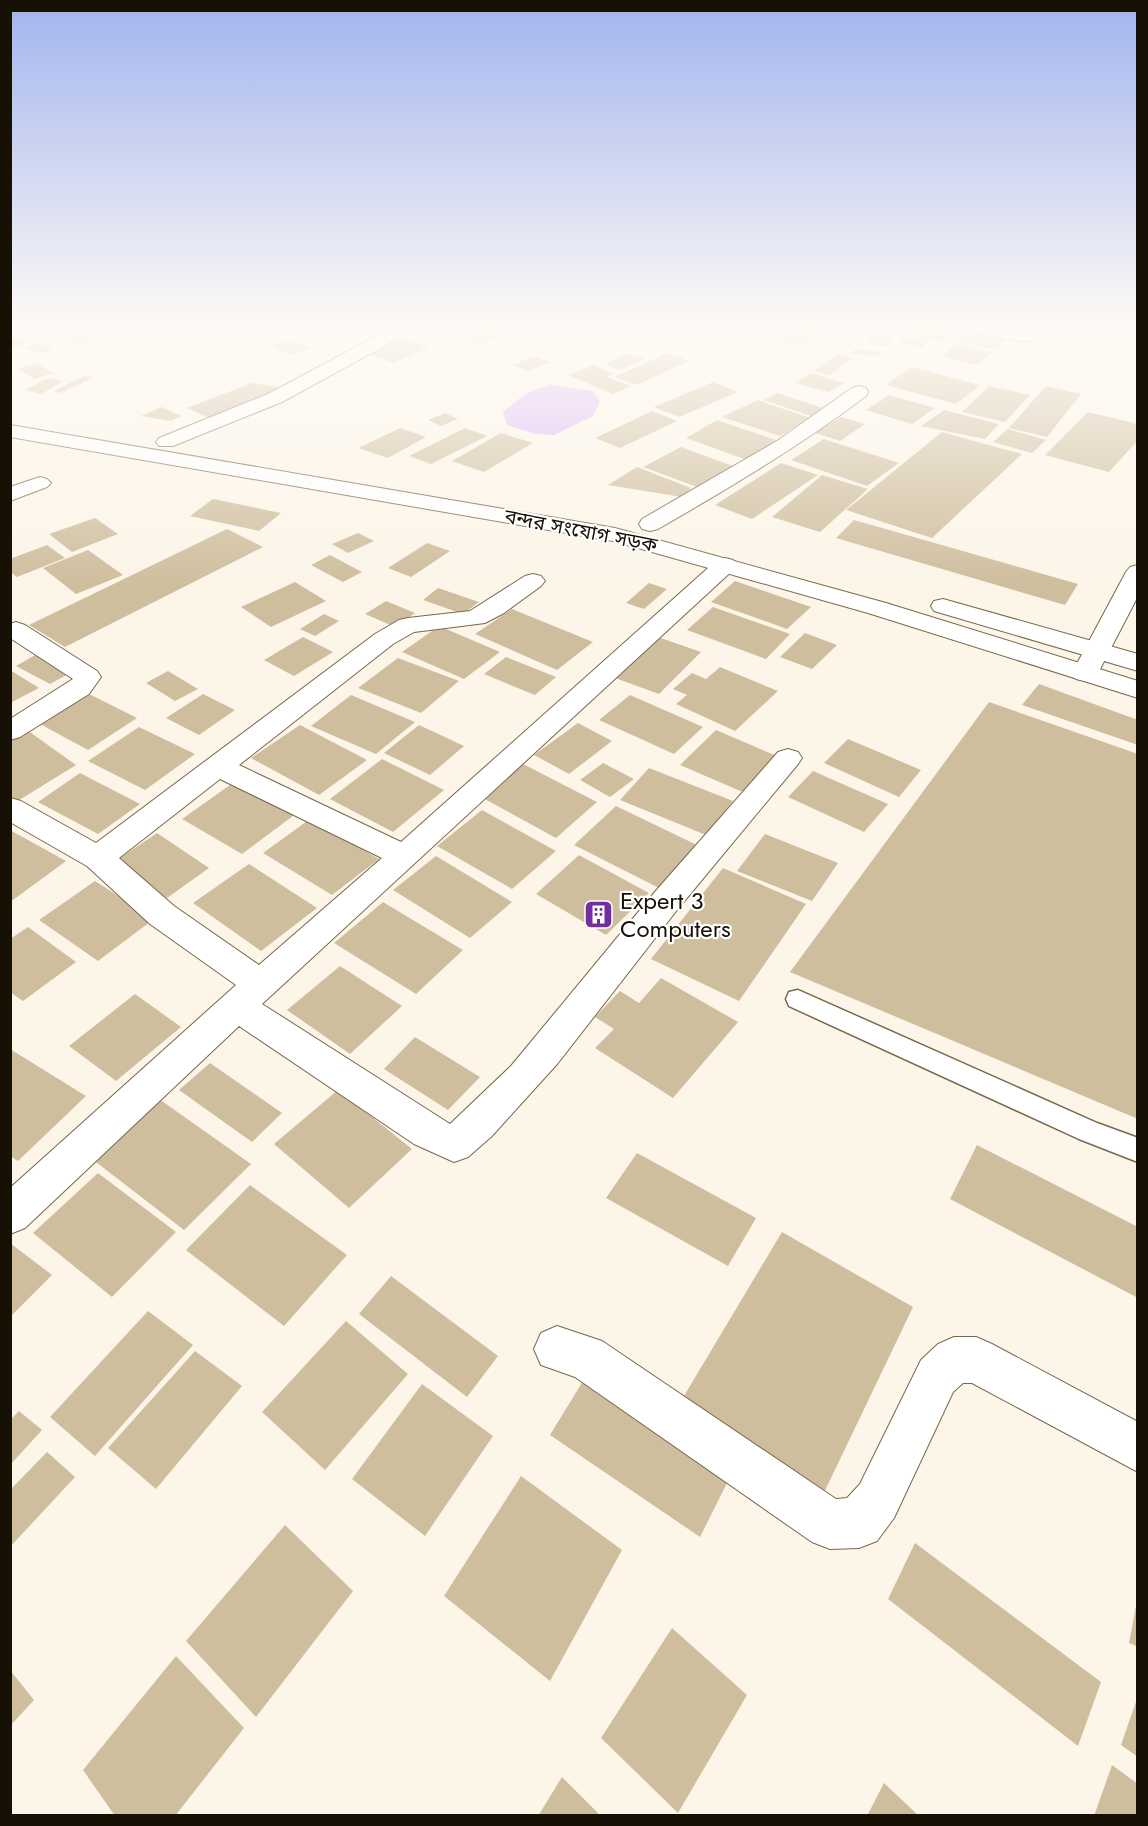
<svg xmlns="http://www.w3.org/2000/svg" width="1148" height="1826" font-family="Jost,'Noto Sans Bengali',sans-serif">
  <style>
    .water { fill: #d8b5f8 }
    .building { fill: #cfbe9e }
    .lines { fill: none; stroke-linecap: round; stroke-linejoin: round }
    .lane-casing { stroke: #78684c; stroke-width: 3 }
    .street-casing { stroke: #78684c; stroke-width: 2 }
    .highway-casing { stroke: #78684c; stroke-width: 2 }
    .lane { fill: #fff; fill-rule: evenodd }
    .street { fill: #fff; fill-rule: evenodd }
    .highway { fill: #fff; fill-rule: evenodd }
    .labels { text-anchor: middle; dominant-baseline: central; stroke-width: 4.5; stroke-linejoin: round; paint-order: stroke }
    .far-street-label { font-size: 20px; fill: #161005; stroke: #fff }
    .poi-label { font-size: 24px; fill: #161005; stroke: #fff; text-anchor: start }
  </style>
  <rect width="100%" height="100%" fill="#fcf5e8"/>
  <!-- water -->
  <path class="water" d="M551,385L593,391L600,402L593,416L554,435L536,434L507,425L503,412C523,396 524,392 551,385Z"/>
  <!-- building -->
  <path class="building" d="M217,329H245L223,337L209,331Z
    M495,329L507,334L481,344L468,339Z
    M763,329H790L777,337L757,332Z
    M801,329H828L797,345L779,340Z
    M917,329H956L943,342L910,336Z
    M964,329L1008,337L997,350L952,341Z
    M869,330L895,335L887,346L868,344L870,340L886,342L862,337Z
    M84,334L93,339L77,344L68,339Z
    M905,337L929,341L923,348L899,343Z
    M20,338L29,343L10,348V340Z
    M290,339L311,347L291,355L270,346Z
    M401,339L430,347L394,363L366,354Z
    M39,343L53,350L39,354L25,348Z
    M956,344L992,352L978,365L941,357Z
    M854,349L881,351V357L853,354Z
    M667,353L689,361L636,385L614,377Z
    M626,354L644,359L622,370L605,365Z
    M837,354L853,358L830,375L814,371Z
    M535,356L550,362L528,371L512,365Z
    M36,363L54,373L35,379L17,369Z
    M594,365L614,374L607,377L631,386L613,394L568,375Z
    M911,367L980,385L956,404L886,385Z
    M810,373L844,383L829,392L795,383Z
    M85,376L92,378L61,393L53,391Z
    M48,378L64,381L41,394L25,390Z
    M713,382L738,392L679,417L654,407Z
    M252,383L285,388L213,420L187,408Z
    M989,386L1030,395L1005,422L962,412Z
    M1046,386L1081,394L1047,437L1009,428Z
    M777,393L829,410L816,418L764,400Z
    M889,395L935,408L912,424L866,410Z
    M758,400L810,418L780,436L722,417Z
    M162,407L181,416L171,421L141,416Z
    M944,410L999,424L985,439L921,426Z
    M652,411L677,421L620,448L595,438Z
    M1088,412L1138,424V440L1109,472L1045,455Z
    M445,413L458,419L441,426L428,420Z
    M841,417L865,424L840,441L815,433Z
    M717,420L779,441L747,460L686,438Z
    M400,428L426,437L388,458L358,448Z
    M465,428L487,436L431,464L409,456Z
    M1008,429L1046,440L1032,453L993,442Z
    M942,432L1022,454L932,538L846,510Z
    M501,433L533,443L484,472L452,461Z
    M824,439L899,463L867,486L791,460Z
    M681,447L733,466L697,487L643,467Z
    M781,463L818,475L752,519L715,505Z
    M637,467L691,488L682,497L608,485Z
    M822,475L868,489L820,532L772,517Z
    M213,499L281,513L259,531L190,516Z
    M95,518L118,534L72,552L49,534Z
    M854,520L1078,584L1065,605L836,538Z
    M227,529L263,547L65,647L29,625Z
    M358,533L374,541L348,553L332,544Z
    M427,543L450,551L411,577L388,568Z
    M47,545L65,558L17,577L10,572V559Z
    M88,550L123,575L76,594L43,568Z
    M330,555L362,572L343,582L311,565Z
    M735,581L811,607L787,629L711,602Z
    M295,582L326,601L271,627L241,607Z
    M649,583L667,589L644,609L626,603Z
    M438,588L479,602L463,614L423,600Z
    M386,601L415,613L395,627L365,614Z
    M713,607L790,634L766,659L687,630Z
    M512,609L593,642L557,670L475,634Z
    M324,614L339,621L315,636L300,629Z
    M439,626L500,652L464,679L402,652Z
    M805,633L837,645L812,669L780,657Z
    M303,637L333,652L294,676L264,660Z
    M658,637L701,652L659,694L615,678Z
    M37,654L72,672L50,684L16,666Z
    M506,657L556,677L535,695L484,674Z
    M398,658L459,681L421,713L358,688Z
    M720,667L778,691L735,731L676,704L687,695L673,689L692,673L706,679Z
    M10,670L39,688L10,703Z
    M168,671L198,689L175,701L146,683Z
    M1039,684L1138,720V745L1022,705Z
    M89,694L137,718L88,750L40,724Z
    M203,694L235,710L199,735L166,718Z
    M351,695L415,722L376,754L311,726Z
    M630,695L703,727L674,754L599,720Z
    M989,702L1138,754V1119L790,972Z
    M578,723L612,741L569,774L534,755Z
    M300,725L367,760L319,795L251,758Z
    M419,725L464,746L430,775L384,753Z
    M139,727L195,754L145,790L88,761Z
    M27,730L76,765L16,802L10,799V739Z
    M716,730L779,757L745,793L680,765Z
    M848,739L921,770L899,797L824,763Z
    M382,759L444,790L393,832L330,799Z
    M603,763L634,779L610,797L580,780Z
    M523,764L597,802L556,838L481,797Z
    M649,768L733,801L706,835L620,800Z
    M813,771L888,804L864,832L788,797Z
    M80,773L140,804L98,834L38,802Z
    M237,780L297,813L242,854L182,819Z
    M616,806L701,847L661,889L574,845Z
    M482,810L556,851L512,889L437,846Z
    M310,819L379,859L332,895L263,853Z
    M10,830L66,861L13,900L10,899Z
    M157,833L209,868L167,898L114,862Z
    M765,834L838,863L812,901L737,871Z
    M579,855L649,893L606,935L536,894Z
    M436,856L512,902L470,938L393,890Z
    M249,864L317,908L261,951L193,903Z
    M723,868L806,904L739,1001L651,959Z
    M95,881L154,919L98,961L39,920Z
    M383,902L463,950L416,994L334,943Z
    M28,927L76,962L23,1001L10,992V939Z
    M340,966L402,1006L350,1054L287,1010Z
    M661,978L738,1022L673,1098L595,1048L614,1029L595,1017L620,991L639,1003Z
    M135,994L181,1027L116,1081L69,1046Z
    M415,1037L480,1077L448,1110L384,1069Z
    M10,1049L86,1096L18,1161L10,1156Z
    M210,1063L282,1113L252,1142L179,1090Z
    M338,1090L412,1149L349,1208L274,1144Z
    M159,1099L251,1164L184,1230L92,1159Z
    M977,1145L1138,1227V1298L950,1199Z
    M637,1153L756,1218L728,1266L606,1198Z
    M98,1173L176,1232L112,1297L33,1233Z
    M250,1185L347,1255L284,1326L186,1250Z
    M782,1232L913,1307L820,1501L678,1406Z
    M10,1243L52,1275L10,1317Z
    M391,1276L498,1356L467,1397L359,1314Z
    M148,1311L193,1345L95,1456L50,1417Z
    M346,1321L408,1374L325,1470L262,1412Z
    M195,1351L242,1386L156,1489L108,1448Z
    M583,1381L730,1477L700,1537L550,1435Z
    M422,1384L493,1436L425,1536L352,1479Z
    M19,1411L42,1430L10,1465V1420Z
    M47,1452L75,1477L10,1547V1490Z
    M521,1476L622,1550L550,1681L444,1596Z
    M285,1525L353,1591L256,1717L186,1641Z
    M915,1543L1101,1682L1078,1746L888,1599Z
    M1136,1606H1138V1647L1129,1643Z
    M672,1628L747,1695L678,1813L601,1738Z
    M176,1656L244,1728L175,1816H115L83,1770Z
    M10,1670L34,1700L10,1726Z
    M1138,1696V1757L1121,1745Z
    M1112,1765L1138,1784V1816H1094Z
    M562,1777L601,1816H538Z
    M884,1783L919,1816H867Z"/>
  <g class="lines">
    <defs>
      <path id="lane" d="M798,990L1097,1123L1138,1138V1162L1079,1139L789,1006L786,999L789,992Z"/>
      <path id="street" d="M390,329H410L408,333L282,402L173,446H159L156,442L159,438L268,394Z
        M969,329H1005L1031,333L1033,337L1031,341L1025,342L971,333Z
        M859,386L866,388L868,392L866,396C800,446 729,488 658,529L650,531L642,529L639,524L642,519L777,441L852,388Z
        M40,477L47,479L51,483L47,487L10,501V487Z
        M725,558L733,560L737,565L733,570L262,1004L450,1124L511,1066L654,893L778,752L788,749L798,752L802,758L798,764L677,910L558,1063L492,1136L468,1157L454,1162L414,1144L239,1026L25,1228L10,1234V1188L236,985L150,924L87,866L10,822V798L21,801L96,843L375,634L399,620L408,618L470,611L525,576L533,574L541,576L545,581L541,586L504,613L485,623L414,632L393,644L239,765L401,842L717,560ZM220,779L382,858L259,965L174,906L119,858Z
        M1138,565V596L1098,673L1094,679L1085,681L1076,679L1072,673L1126,572L1130,567Z
        M16,622L25,625L97,671L101,677L89,694L20,737L10,740V719L73,679L10,638V624Z
        M557,1326L602,1341L836,1499L847,1498L860,1484L921,1360L938,1344L954,1337H976L992,1344L1138,1422V1472L972,1383H963L953,1392L894,1518L877,1541L859,1548L830,1549L812,1542L575,1377L541,1365L534,1349L541,1333Z"/>
      <path id="highway" d="M10,425L615,528L886,603L1138,681V698L868,613L613,541L10,437Z
        M943,599L1138,654V671L934,611L931,606L934,601Z"/>
    </defs>
    <!-- lane casing -->
    <use href="#lane" class="lane-casing"/>
    <!-- street casing -->
    <use href="#street" class="street-casing"/>
    <!-- highway casing -->
    <use href="#highway" class="highway-casing"/>
    <!-- lane -->
    <use href="#lane" class="lane"/>
    <!-- street -->
    <use href="#street" class="street"/>
    <!-- highway -->
    <use href="#highway" class="highway"/>
  </g>
  <!-- sky -->
  <linearGradient id="sky" x2="0" y2="1"><stop stop-color="#a1b4ee"/><stop offset="0.56" stop-color="#fefaf5"/><stop offset="1" stop-color="#fefaf5" stop-opacity="0"/></linearGradient>
  <rect width="1148" height="584" fill="url(#sky)"/>
  <!-- icons -->
  <defs>
    <symbol id="building-square" viewBox="-11 -11 22 22"><rect x="-9" y="-9" width="18" height="18" rx="4" fill="#722da1" stroke="#fff"/><path d="M-4-6H4V6H1V3H-1V6H-4ZM-2.5-4.3h1.7v1.8h-1.7ZM.8-4.3h1.7v1.8H.8ZM-2.5-1h1.7V.8h-1.7ZM.8-1h1.7V.8H.8Z" fill="#fff"/></symbol>
  </defs>
  <g fill-rule="evenodd">
    <use href="#building-square" x="582" y="898" width="33" height="33"/>
  </g>
  <g class="labels">
    <!-- far-street labels -->
    <g class="far-street-label">
      <text transform="translate(581 531) rotate(11)">বন্দর সংযোগ সড়ক</text>
    </g>
    <!-- poi labels -->
    <g class="poi-label">
      <text x="620" y="900">Expert 3<tspan x="620" dy="28">Computers</tspan></text>
    </g>
  </g>
  <!-- border -->
  <rect width="1148" height="1826" fill="none" stroke="#161005" stroke-width="24"/>
</svg>
